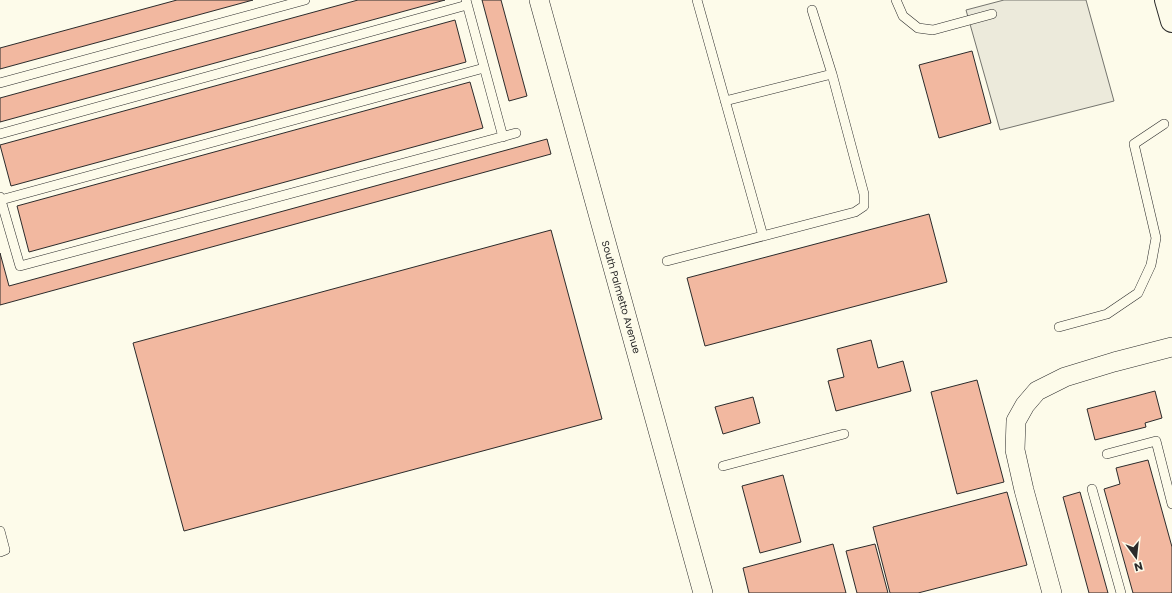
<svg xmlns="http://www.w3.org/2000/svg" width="1172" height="593" font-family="Poppins,sans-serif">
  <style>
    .parking { fill: #eceadb; stroke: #74746e }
    .building { fill: #f2b8a0; stroke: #2b2b2b }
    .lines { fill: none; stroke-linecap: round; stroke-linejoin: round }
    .service-casing { stroke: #2b2b2b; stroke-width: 10 }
    .minor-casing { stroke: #2b2b2b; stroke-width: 20 }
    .secondary-casing { stroke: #2b2b2b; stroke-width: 24 }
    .service { stroke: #fdfbea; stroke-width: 9 }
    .minor { stroke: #fdfbea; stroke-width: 19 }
    .secondary { stroke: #fdfbea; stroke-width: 22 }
    .labels { text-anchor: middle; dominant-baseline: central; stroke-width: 3; stroke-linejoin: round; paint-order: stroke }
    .street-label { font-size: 10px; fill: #2b2b2b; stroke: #fdfbea }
  </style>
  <rect width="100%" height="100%" fill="#fdfbea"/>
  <!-- parking -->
  <path class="parking" d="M1004,0H1086L1114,101L1000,130L966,10Z"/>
  <!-- building -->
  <path class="building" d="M177,0H253L0,69V48Z
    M358,0H445L0,122V98Z
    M482,0H501L527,96L509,101Z
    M455,20L466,62L11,186L0,145Z
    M972,51L991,123L939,138L919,65Z
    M470,82L483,128L29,252L17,206Z
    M547,139L551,154L0,305V253L9,286Z
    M929,214L947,282L705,346L687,278Z
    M551,230L602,419L184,531L133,343Z
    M871,340L878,368L903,361L911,391L836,411L828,381L844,377L837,349Z
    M977,380L1004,482L957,494L931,392Z
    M1155,391L1162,418L1145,423L1146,427L1095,440L1087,409Z
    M753,397L760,423L723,434L715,407Z
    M1148,460L1172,547V593H1133L1104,489L1120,484L1116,468Z
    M783,475L801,542L760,553L742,486Z
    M1007,492L1027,565L918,593H890L873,527Z
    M1080,492L1108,593H1089L1063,497Z
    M833,544L846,593H749L743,568Z
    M875,544L888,593H857L846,551Z"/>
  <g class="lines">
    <defs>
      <path id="service" d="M466,0L503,137
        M697,0L763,236
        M896,0L903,16L918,28L933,30L992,14
        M812,10L832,74
        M0,83L305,0
        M0,134L467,5
        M0,197L20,266L516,133
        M1,200L484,68
        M667,261L855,212L864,206V194L832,74L725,101
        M1059,327L1107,314L1138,293L1151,265L1156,238L1134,144L1164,124
        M1107,454L1156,441L1172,504
        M723,466L844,434
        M1092,489L1121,593
        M0,531L5,550L0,552"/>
      <path id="minor" d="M539,0L703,593
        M1052,593L1024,490L1015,450L1016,421L1025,405L1037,391L1065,377L1114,362L1172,347"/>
      <path id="secondary" d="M1166,0L1172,21"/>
    </defs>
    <!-- service casing -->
    <use href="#service" class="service-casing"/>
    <!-- minor casing -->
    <use href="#minor" class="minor-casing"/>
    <!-- secondary casing -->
    <use href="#secondary" class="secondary-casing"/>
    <!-- service -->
    <use href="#service" class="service"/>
    <!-- minor -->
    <use href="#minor" class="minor"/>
    <!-- secondary -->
    <use href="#secondary" class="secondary"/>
  </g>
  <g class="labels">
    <!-- street labels -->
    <g class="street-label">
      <text transform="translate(621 297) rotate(74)">South Palmetto Avenue</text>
    </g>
  </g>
  <!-- north arrow -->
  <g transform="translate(1136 557) rotate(165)" stroke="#fdfbea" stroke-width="3" paint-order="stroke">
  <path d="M0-3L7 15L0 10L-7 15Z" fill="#2b2b2b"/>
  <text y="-6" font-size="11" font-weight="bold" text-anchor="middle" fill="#2b2b2b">N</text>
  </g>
</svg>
